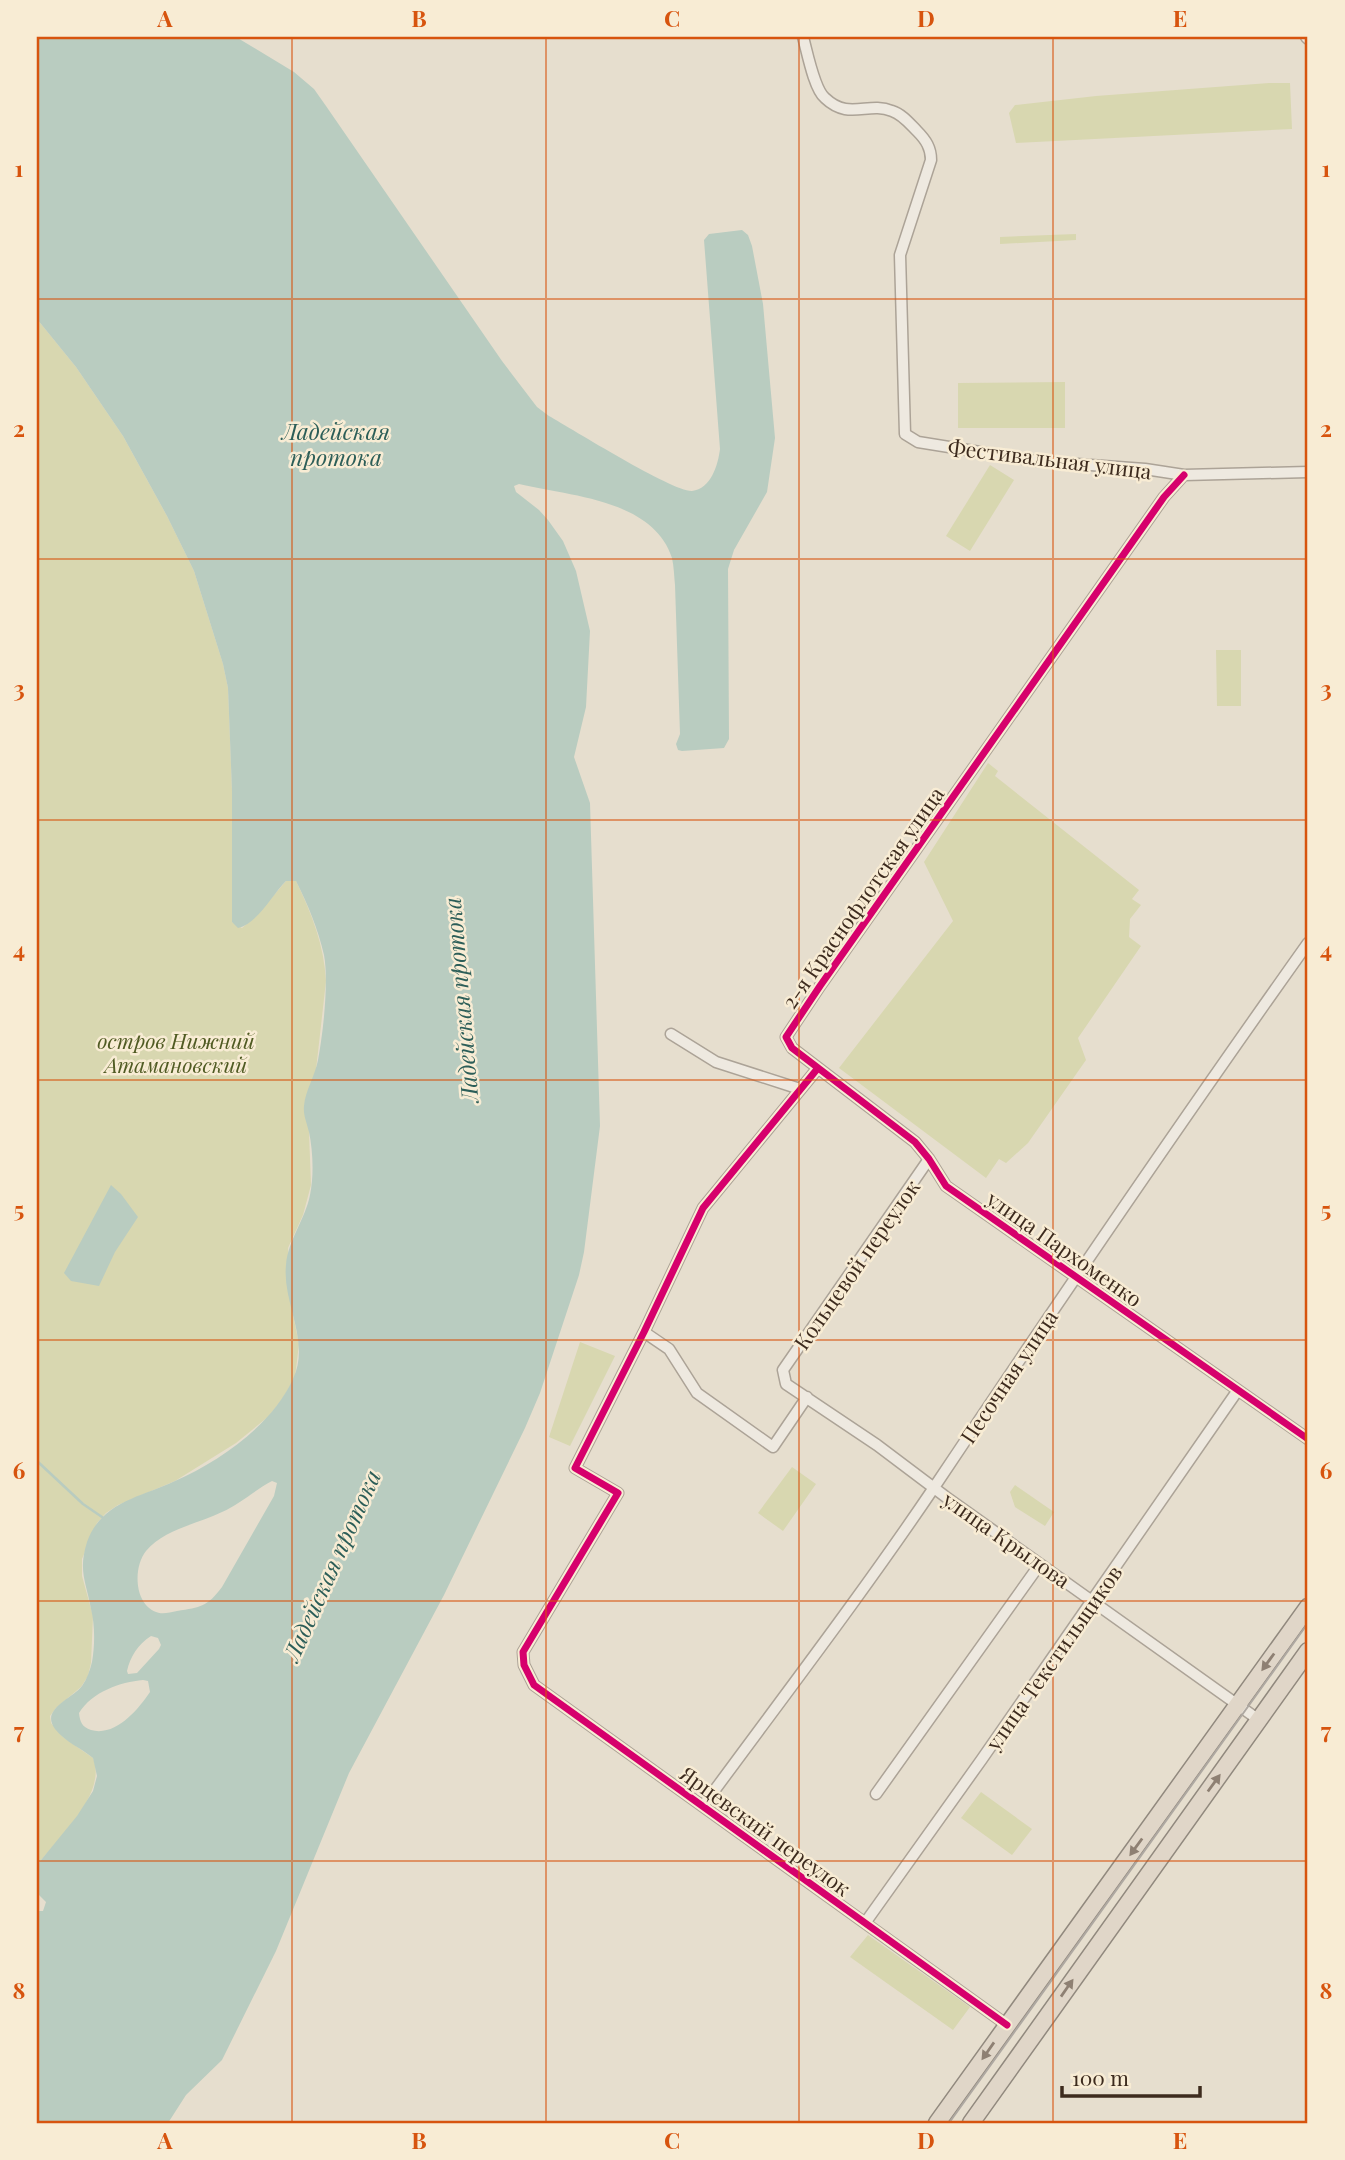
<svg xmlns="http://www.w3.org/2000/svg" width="1345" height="2160" viewBox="0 0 1345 2160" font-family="'Playfair Display',serif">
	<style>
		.green { fill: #d8d7b0 }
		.water { fill: #b9ccc0; fill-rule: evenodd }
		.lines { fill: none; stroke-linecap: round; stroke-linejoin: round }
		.stream { stroke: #b9ccc0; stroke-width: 2.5 }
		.minor-casing { stroke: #aca397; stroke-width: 13 }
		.trunk-casing { stroke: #91897e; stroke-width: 19 }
		.minor { stroke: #eee9e0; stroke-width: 10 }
		.trunk { stroke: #e0d6c8; stroke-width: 16 }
		.tram { stroke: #aea8a1; stroke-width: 2 }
		.cycleway-casing { stroke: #f8ecd4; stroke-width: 11 }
		.cycleway { stroke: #d6006c; stroke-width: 7 }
		.oneway { fill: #8e8073 }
		.grid { fill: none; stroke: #d7540e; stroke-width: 2; stroke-opacity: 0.55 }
		.labels { text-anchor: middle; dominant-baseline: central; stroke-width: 5; stroke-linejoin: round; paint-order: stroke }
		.street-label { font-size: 21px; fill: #3d2b1e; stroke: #f8ecd4 }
		.park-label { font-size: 21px; font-style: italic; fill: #505b23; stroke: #f8ecd4 }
		.water-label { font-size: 23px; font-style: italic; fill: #2c5e58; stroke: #f8ecd4 }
		.neatline { fill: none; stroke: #d7540e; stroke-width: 2.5 }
		.grid-label { font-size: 23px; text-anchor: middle; font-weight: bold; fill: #d7540e }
	</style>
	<rect width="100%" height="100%" fill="#e6dece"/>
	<path class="green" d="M1269,83H1290L1292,129L1016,143L1009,113L1015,105L1096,96Z
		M1076,234V240L1000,244V237Z
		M37,319L76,367L123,436L167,516L194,571L223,664L228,688L232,791V922L242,928L256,916L286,881H296C312,914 324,945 326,981L309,1132L311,1185L303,1215L288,1248L291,1305L299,1344L295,1377L283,1398L269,1416L236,1443L175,1481L118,1505L106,1513L97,1523L82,1559V1576L93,1616L91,1663L88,1676L81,1687L56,1708L50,1716L51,1723L63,1737L93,1758C108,1793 57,1840 37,1865Z
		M1065,382V428H958V383Z
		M990,465L1014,480L970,551L946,536Z
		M1216,650H1241V706H1217Z
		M988,763L998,771L995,776L1139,890L1132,899L1141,905L1130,919L1129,937L1141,946L1078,1038L1086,1060L1028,1143L1006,1163L999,1159L986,1178L839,1068L953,921L924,862Z
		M580,1342L615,1356L570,1446L549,1437Z
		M792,1467L816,1484L783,1531L758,1513Z
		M1015,1485L1054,1512L1045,1526L1015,1507L1010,1492Z
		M981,1792L1032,1829L1012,1855L961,1818Z
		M868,1935L970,2007L953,2030L850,1957Z"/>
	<path class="water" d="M37,37H236L294,72L314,89L326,106L502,361L537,407L549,416C572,429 673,492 692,491C711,489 718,465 720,449L704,240L709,234L742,230L748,235L752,246L763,304L775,438L767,492L734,550L728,569L729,739L724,748L682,751L678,750L676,744L680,734L675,585C674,576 674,567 672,558C653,499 569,496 519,484L514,486L516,492L539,510L548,520L563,541L576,571L590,631L586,707L574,757L590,803L600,1126L584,1252L579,1275L540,1393L525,1428L444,1595L349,1773L276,1951L222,2060L186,2095L168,2123H37V1911H43L46,1902L37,1893V1865L77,1816L93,1791L97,1776L93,1758C81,1748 65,1742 55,1729C40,1709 72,1699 82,1686C87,1679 90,1670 92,1662C95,1645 95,1625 91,1609C86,1581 78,1571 87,1542C101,1502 141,1497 175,1481C220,1461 272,1425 293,1379C311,1341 282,1303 286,1265C288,1240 305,1220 310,1195C314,1176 313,1151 309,1132C307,1123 303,1115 304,1106C305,1091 315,1076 318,1060C323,1034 329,981 324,955C318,929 308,905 296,881H286C272,895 258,923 238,928L232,922V791L228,688L223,664L194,571L167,516L123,436L76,367L37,319ZM272,1481L277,1483L274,1496L222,1587C207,1607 201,1607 177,1611C170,1612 163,1615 156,1612C134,1604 133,1567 146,1551C164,1529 198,1524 222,1512C240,1504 255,1490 272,1481ZM151,1636L158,1638L161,1645L159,1649L137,1673L128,1674L127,1671C130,1657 138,1644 151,1636ZM143,1680L148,1681L150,1692C138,1710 115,1737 91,1730C82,1727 80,1722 79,1713C92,1692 120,1682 143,1680Z
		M111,1185L121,1194L138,1217L115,1252L99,1286L71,1281L64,1273Z"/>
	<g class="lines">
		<path class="stream" d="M37,1461L83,1504L102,1517"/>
		<defs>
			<path id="minor" d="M803,37C807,51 814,89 825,98C849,121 868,101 892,111C902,114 910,124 917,131C926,140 931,148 931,160L900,255L905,434L918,442L1036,461L1145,469L1184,475L1308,472
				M1306,37L1308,39
				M1184,475L1164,497L820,986L786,1037L792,1048L915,1142L929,1159L946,1186L1308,1439
				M671,1034L716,1062L800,1089
				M818,1068L703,1208L644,1332L575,1468L618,1493L523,1652L524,1665L534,1685L1007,2025
				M929,1159L783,1370L786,1384L877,1445L946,1497L1259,1720
				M644,1332L669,1349L697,1393L773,1447L807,1397
				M876,1794L1040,1564
				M703,1806C780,1701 860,1597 933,1489C1056,1305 1180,1123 1308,943
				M865,1923L982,1759L1238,1390"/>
			<path id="trunk" d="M937,2123L1308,1607
				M971,2123L1308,1651"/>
		</defs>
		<use href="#minor" class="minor-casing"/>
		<use href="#trunk" class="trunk-casing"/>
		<use href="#minor" class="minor"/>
		<use href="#trunk" class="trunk"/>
		<path class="tram" d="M949,2123L1308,1623"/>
		<defs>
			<path id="cycleway" d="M1184,475L1164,497L820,986L786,1037L792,1048L915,1142L929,1159L946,1186L1308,1439
				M818,1068L703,1208L644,1332L575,1468L618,1493L523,1652L524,1665L534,1685L1007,2025"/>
		</defs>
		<use href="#cycleway" class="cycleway-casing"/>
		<use href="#cycleway" class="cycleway"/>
	</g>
	<defs><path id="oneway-solid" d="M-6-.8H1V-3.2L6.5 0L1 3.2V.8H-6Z" transform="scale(1.75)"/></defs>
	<g class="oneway">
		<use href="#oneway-solid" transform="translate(1268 1662) rotate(126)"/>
		<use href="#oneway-solid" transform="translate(1214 1783) rotate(-54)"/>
		<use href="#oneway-solid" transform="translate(1136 1847) rotate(126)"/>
		<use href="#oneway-solid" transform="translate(1067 1988) rotate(-55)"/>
		<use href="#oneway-solid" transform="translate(988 2051) rotate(125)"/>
	</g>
	<path class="grid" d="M292,37V2123M546,37V2123M799,37V2123M1053,37V2123M37,299H1308M37,559H1308M37,820H1308M37,1080H1308M37,1340H1308M37,1601H1308M37,1861H1308"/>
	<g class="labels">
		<g class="street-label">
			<text transform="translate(1050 458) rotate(7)">Фестивальная улица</text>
			<text transform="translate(862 897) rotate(-55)">2-я Краснофлотская улица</text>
			<text transform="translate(1065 1248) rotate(35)">улица Пархоменко</text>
			<text transform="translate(856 1264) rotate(-55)">Кольцевой переулок</text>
			<text transform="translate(1008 1376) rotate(-56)">Песочная улица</text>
			<text transform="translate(1007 1539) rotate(35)">улица Крылова</text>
			<text transform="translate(1053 1657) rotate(-55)">улица Текстильщиков</text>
			<text transform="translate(766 1830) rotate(36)">Ярцевский переулок</text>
		</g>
		<g class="park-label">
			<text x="176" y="1040">остров Нижний<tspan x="176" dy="24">Атамановский</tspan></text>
		</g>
		<g class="water-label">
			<text x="336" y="430">Ладейская<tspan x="336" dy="26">протока</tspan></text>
			<text transform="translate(460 1000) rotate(-95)">Ладейская протока</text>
			<text transform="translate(331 1565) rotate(-66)">Ладейская протока</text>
		</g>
	</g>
	<rect width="1345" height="2160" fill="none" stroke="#f8ecd4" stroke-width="77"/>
	<path d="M1062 2086v10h138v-10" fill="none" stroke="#3d2b1e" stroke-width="3.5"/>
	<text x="1072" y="2086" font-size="21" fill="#3d2b1e" stroke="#f8ecd4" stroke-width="5" paint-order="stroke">100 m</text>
	<rect x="38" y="38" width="1268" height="2084" class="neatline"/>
	<g class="grid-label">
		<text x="165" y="27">A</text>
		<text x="419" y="27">B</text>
		<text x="672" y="27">C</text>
		<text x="926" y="27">D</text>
		<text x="1180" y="27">E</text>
		<text x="19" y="177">1</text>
		<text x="1326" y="177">1</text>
		<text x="19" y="437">2</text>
		<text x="1326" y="437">2</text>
		<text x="19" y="697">3</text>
		<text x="1326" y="697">3</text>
		<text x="19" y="958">4</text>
		<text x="1326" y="958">4</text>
		<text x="19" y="1218">5</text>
		<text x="1326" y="1218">5</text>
		<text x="19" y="1479">6</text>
		<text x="1326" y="1479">6</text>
		<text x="19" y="1739">7</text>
		<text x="1326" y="1739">7</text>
		<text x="19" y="1999">8</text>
		<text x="1326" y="1999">8</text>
		<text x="165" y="2149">A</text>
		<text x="419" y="2149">B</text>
		<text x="672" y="2149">C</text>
		<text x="926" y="2149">D</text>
		<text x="1180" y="2149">E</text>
	</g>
</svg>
